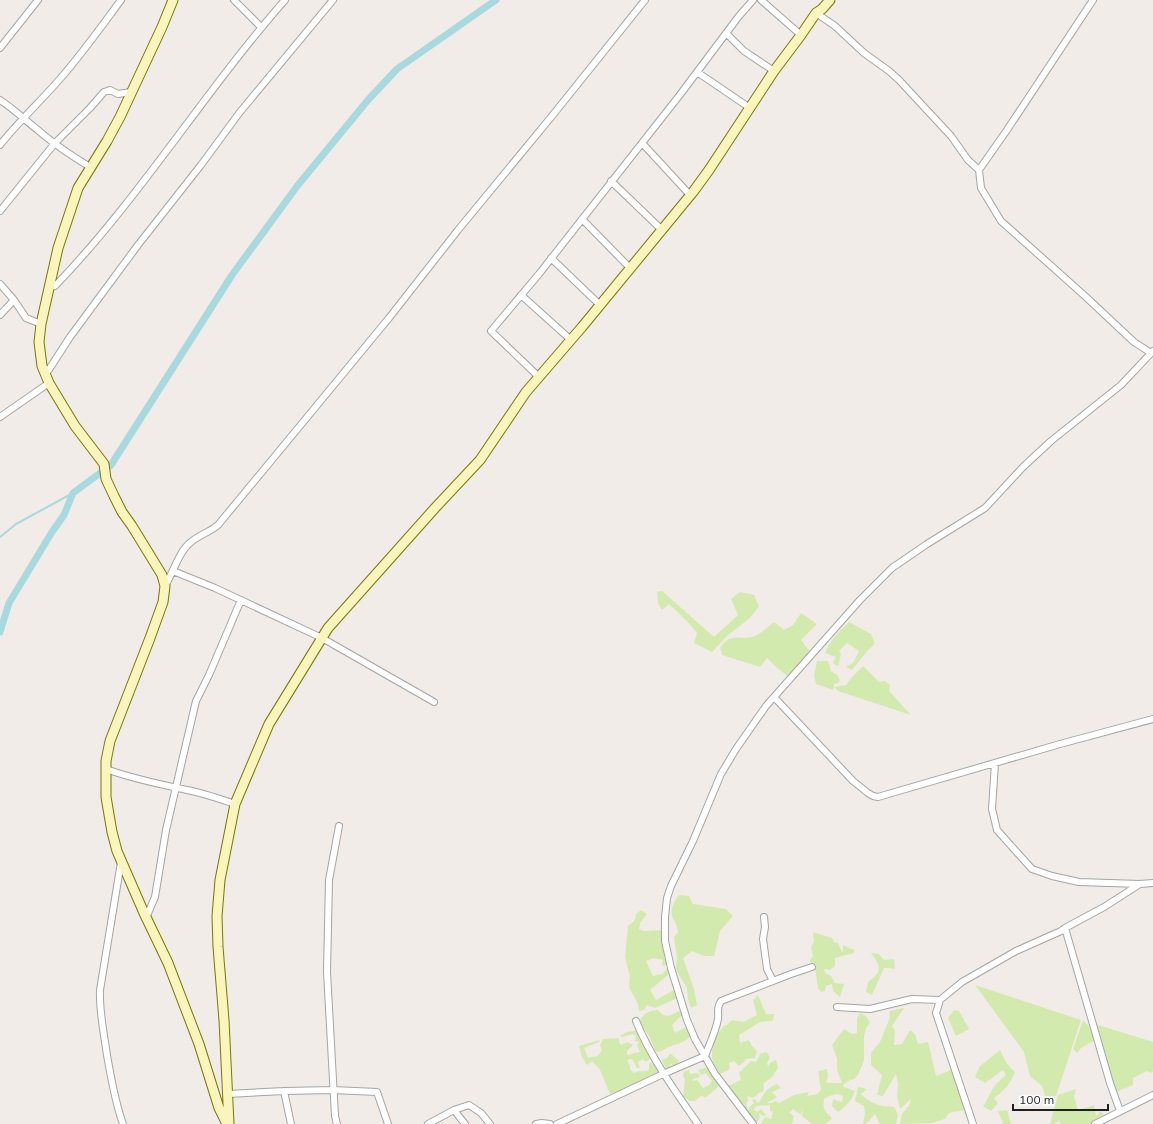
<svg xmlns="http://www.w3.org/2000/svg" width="1153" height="1124" viewBox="0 0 1153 1124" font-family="Mulish,sans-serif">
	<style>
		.grass { fill: #d3eaae }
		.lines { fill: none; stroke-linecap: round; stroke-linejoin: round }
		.stream { stroke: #a8d9de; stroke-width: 2 }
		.canal { stroke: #a8d9de; stroke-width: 7 }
		.minor-casing { stroke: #a5a5a5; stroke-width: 8 }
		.secondary-casing { stroke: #797706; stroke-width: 11 }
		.minor { stroke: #fff; stroke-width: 6 }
		.secondary { stroke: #f9f5bd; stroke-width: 9 }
	</style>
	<rect width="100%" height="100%" fill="#f1ece7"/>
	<path class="grass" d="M662,591L714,637L738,615L731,599L740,592L754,595L759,606L750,618L728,635L712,652L694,643L697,633L687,621L669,604L662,610L658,603L657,592Z
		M801,613L817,624L801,640L812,654L790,678L776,667L767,658L760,667L722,655L720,648C733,631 737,641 752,637C758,636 769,626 774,622L784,630L793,625Z
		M849,622L871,634L875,644L868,650L852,670L846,667L853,663L859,651L847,643L839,651L841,654L838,666L833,663L836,657L825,653C830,640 840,631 849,622Z
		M817,661H828L831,671L838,676L840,682L834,684V687L846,685L852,677L863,666L879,682L885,681L890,685L889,691L911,715L838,691L834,687L833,690L816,684L814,675Z
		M679,895L689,896L693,904L726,909L733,916L720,931L714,956H704L692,951L683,958L694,989L697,1005L691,1008L688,999L687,988L676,970L677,957L674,937L678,932C677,923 674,922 672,916C670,909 675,900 679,895Z
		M641,910L647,914L640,923L639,929L644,931L665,930L670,964L662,966L663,960L654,958L646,961L653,976L662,974L667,969L671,968L669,974L650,990L656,1000L674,990L680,997L655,1008L647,1005L644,1010L639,1011L638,1004L629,987L630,977L625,957L628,926L635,920L636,914Z
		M813,932L832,938L834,942L838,943L842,952L843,951V945L854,950V953L835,958V966L830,970L824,969L825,973L831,976L835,983L844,984L840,997L833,991L832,984L826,986L825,991L821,992L818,988L815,966L810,962V960L813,956L811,947L814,942Z
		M871,953L879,954L884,960L894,959L895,969L890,968H884L872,995L866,992L868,982C883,971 881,967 871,953Z
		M975,985L1081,1020L1056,1096H1045L1042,1086L1030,1076L1024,1052Z
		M758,995L766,1014H774V1017L772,1021L760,1022L739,1035L740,1043L749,1040L752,1046L757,1051L755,1058L746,1059L744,1062L739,1066L734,1061L729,1063L730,1069L720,1074C706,1059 712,1039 724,1026L727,1025L732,1020L743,1022L757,1015L753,1000Z
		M904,1008L892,1026L895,1031L894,1045L902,1044L910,1030L915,1034L918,1044L928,1042L936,1076L951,1070L969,1109L949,1113L945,1119L931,1123L900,1124L902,1114L909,1106L911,1099L900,1109L897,1096L898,1084L896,1074L883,1096L877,1095L882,1075L871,1065V1053L880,1042L889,1020L890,1011Z
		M658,1010C666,1020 671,1015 681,1010L683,1014L672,1025L675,1033L686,1027L691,1035C686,1042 680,1043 671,1046C665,1048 663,1052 656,1052L649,1036L639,1022C644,1013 648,1011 658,1010Z
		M954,1010L959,1011L969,1029L956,1036L948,1018Z
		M860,1013L866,1016L870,1022L866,1028L864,1036V1060L858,1075L854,1079L850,1080L843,1085L844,1087L855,1091C851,1101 847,1106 838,1112L832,1106L833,1099L842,1102L843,1096L837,1094L829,1096L824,1099C822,1109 825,1112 832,1118L826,1124H812L802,1116L803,1108L801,1115L793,1109L789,1113L794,1116L792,1124H761L765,1117L771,1119L773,1112L770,1111V1105C765,1106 759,1105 755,1107L754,1110L757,1112L761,1109L766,1115L763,1116L759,1113L760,1118L755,1124L747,1113L750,1106L754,1103L752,1100L754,1099L759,1103C763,1094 768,1087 777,1084L781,1088L772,1092L777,1097L767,1103H772L776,1101L779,1103L794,1095L809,1092L807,1096L817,1094L821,1090L818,1071L827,1069L828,1076L826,1083H842L837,1070V1059L832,1045L844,1029L852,1034L857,1033V1018Z
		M1083,1020L1092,1030L1095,1040L1081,1048L1077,1053L1073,1049Z
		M1095,1024L1153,1042V1071L1151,1073L1147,1071L1133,1078V1085L1116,1092Z
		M639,1030L646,1049L652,1058L646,1062L643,1059L638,1062L640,1068H637L632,1059L627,1060L630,1066V1069L634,1073C639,1070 644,1072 649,1070V1064L655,1059L662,1076L610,1094L600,1070L592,1061L587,1065L582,1057L579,1046L600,1040L599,1042L584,1048L588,1058L598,1056L602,1050L600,1045L603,1039C609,1038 614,1039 619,1038V1042L621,1045L627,1042L633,1045L627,1051V1055L640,1052L637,1045L639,1042L635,1041L636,1036L634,1034L622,1037L620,1036L627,1032Z
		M1000,1050C1005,1060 1006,1064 1015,1072C1010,1084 1004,1091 994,1098L998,1103L991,1111L983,1106C987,1101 988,1097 991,1092C994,1085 1000,1080 1006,1075L1003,1070L985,1083L975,1077L980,1066Z
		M766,1052L770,1057L767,1063L768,1066L770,1063L776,1060L778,1068L772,1077L763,1084L764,1087L763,1092L758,1093L757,1095L753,1098L747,1096L748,1101L746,1103L748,1109H745L728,1086L741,1080L739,1073L751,1061L756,1062L760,1054Z
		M670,1053L679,1061L675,1066L671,1064L669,1068V1075L662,1060L667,1058Z
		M708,1067L723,1079L716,1089L706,1097L701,1096L695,1101H690L683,1096C684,1090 684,1085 685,1080L683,1075L684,1072L689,1070L690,1074L698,1073L700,1077L693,1079L692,1081L697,1080L703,1088L709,1085L712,1081L706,1073L701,1075L698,1070Z
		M858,1087L867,1089L861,1094C865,1099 875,1104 882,1106C887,1107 890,1105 895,1108L898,1116L896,1124H880L875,1114L866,1124H863L865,1113L864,1106L855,1101Z
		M1076,1089L1074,1096L1078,1110L1094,1105L1096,1116L1101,1111L1104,1116L1103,1120V1124H1061L1059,1121L1054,1124H1050L1058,1095Z
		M1007,1110L1011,1124H1002L1003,1123L998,1111Z"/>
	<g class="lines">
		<path class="stream" d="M0,537L16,524L73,493"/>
		<path class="canal" d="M0,632L9,603L52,532L64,515L73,493L111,465L232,275L298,185L368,100L397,69L496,0"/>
		<defs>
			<path id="minor" d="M234,0L261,27
				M761,0L801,35
				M816,13L835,26L864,53L889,71L899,80L951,136L968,160L979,170L981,188L1001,221L1086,297L1134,342L1151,353
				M726,33L744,51L774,71
				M0,48L38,0
				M697,72L750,108
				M0,100C14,109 26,121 39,131C55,145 72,156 90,167
				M642,143L690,195
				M0,145C18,122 40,102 59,80C82,54 101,27 121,0
				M979,170L1007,130L1093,0
				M611,181L662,230
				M0,211L55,143L90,108L104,92L110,90L118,94L131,92
				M582,219L630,268
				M551,258L600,305
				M0,284L14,300L26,318L41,324
				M49,287L55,286C140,198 204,92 285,0
				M521,295L571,340
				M0,315L14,300
				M45,373L48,371L70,337L138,245L201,165L240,112L333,0
				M539,377L491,331L539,274L679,96L739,16L753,0
				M0,417L49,383
				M173,571L215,588L322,638L434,702
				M165,586C173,573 179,551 191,542C199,535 210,532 218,525L389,318L458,230L552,116L645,0
				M774,697L853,781L868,793L873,796L878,797L1060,744L1153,719
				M995,763L992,809L997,830L1032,869L1052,876L1079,882L1140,884L1153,883
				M106,769C133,779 159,784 187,790C203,793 220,799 235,804
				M121,862L100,990C99,1012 104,1033 107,1055C111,1078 115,1102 123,1124
				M764,917L765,927L763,939L767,969L773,981
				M146,918L155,897L166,830L196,701L209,675L241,600
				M1065,928L1110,1083L1120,1111
				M837,1007L870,1009L912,999L940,1000
				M636,1021C651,1058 675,1091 698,1124
				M284,1091L291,1124
				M228,1094L284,1091L333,1090L377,1092L388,1124
				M454,1110L465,1124
				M337,1124L335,1116L327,972L329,880L339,826
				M428,1124L454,1110L469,1105L481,1113L490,1124
				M536,1124L542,1123L550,1124
				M557,1124L663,1074L705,1056C709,1045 716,1031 718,1019C719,1012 716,1008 721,1001L791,974L812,967
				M753,1124L715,1074L695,1039L687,1020L671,968L665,941V917L667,898L671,886L693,841L721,774L736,749L766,706L860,600L892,568L927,544L985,508L1023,467L1051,441L1121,385L1153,351
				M973,1124L936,1013L940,1000L962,982L1016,951L1061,931L1065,928L1104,907L1140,884
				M1095,1124L1153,1095"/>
			<path id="secondary" d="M173,0L162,27L120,117L107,141L78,188L58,248L41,324L39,342L42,366L49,383L75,426L104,464L106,479L114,496L122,512L132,526L162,575L165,586L163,602L150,638L110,741L106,761V797L112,832L117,851L144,913L168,963L199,1044L219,1108L227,1124
				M229,1124L224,1020L218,947L217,916L220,880L235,804L269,724L328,628L435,508L480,460L526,392L582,327L693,192L709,170L774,71L801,35L816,13L822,9L830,0"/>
		</defs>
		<use href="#minor" class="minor-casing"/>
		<use href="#secondary" class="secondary-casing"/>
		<use href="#minor" class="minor"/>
		<use href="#secondary" class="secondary"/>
	</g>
	<path d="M1013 1104v6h95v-6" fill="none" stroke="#212121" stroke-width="2"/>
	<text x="1019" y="1104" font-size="12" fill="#212121" stroke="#ffffff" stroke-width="3" paint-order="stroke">100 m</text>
</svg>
